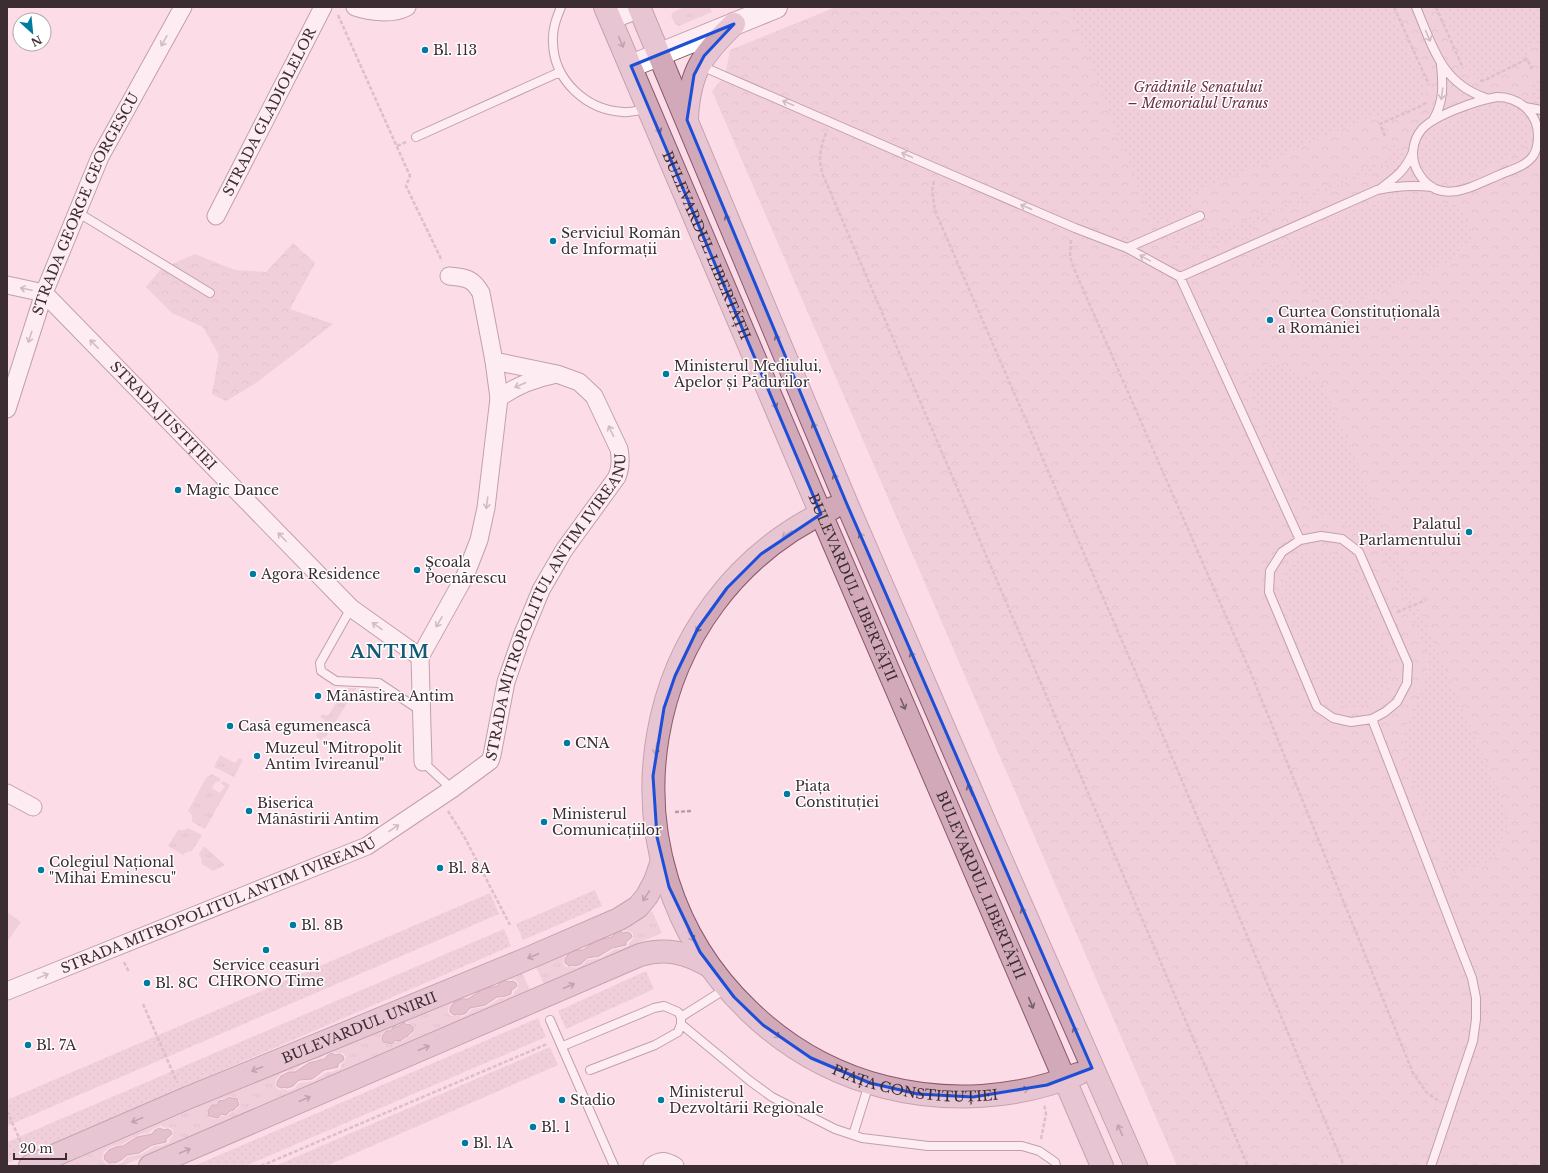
<svg xmlns="http://www.w3.org/2000/svg" width="1548" height="1173" viewBox="0 0 1548 1173" font-family="'Libre Baskerville',serif">
	<style>
		.grass { fill: url(#grass-tufts); fill-rule: evenodd }
		.park { fill: url(#park-crowns) }
		.garden { fill: url(#garden-dots) }
		.pitch { fill: #e4beca }
		.water { fill: #ca9cac; stroke: #9f7b87 }
		.lines { fill: none; stroke-linecap: round; stroke-linejoin: round }
		.lane-casing { stroke: #795863; stroke-width: 10 }
		.street-casing { stroke: #795863; stroke-width: 19 }
		.secondary-casing { stroke: #795863; stroke-width: 24 }
		.primary-casing { stroke: #89596b; stroke-width: 24 }
		.path { stroke: #b59ba4; stroke-width: 2.5; stroke-dasharray: 4 2; stroke-linecap: butt }
		.lane { stroke: #fff; stroke-width: 8 }
		.street { stroke: #fff; stroke-width: 17 }
		.secondary { stroke: #fff; stroke-width: 22 }
		.primary { stroke: #d1a9b8; stroke-width: 22 }
		.oneway { stroke: #9e9698 }
		.oneway2 { stroke: #785f68 }
		.marked { fill: none; stroke: #1d4ed8; stroke-width: 3; stroke-linejoin: round }
		.poi-dot { fill: #007aa1; stroke: #fff; stroke-width: 1.5 }
		.labels { text-anchor: middle; dominant-baseline: central; stroke-width: 3; stroke-linejoin: round; paint-order: stroke }
		.poi-label { font-size: 14px; fill: #3c2d32; stroke: #fff; text-anchor: start }
		.park-label { font-size: 14px; font-style: italic; fill: #6c3149; stroke: #fff }
		.street-label { font-size: 14px; fill: #3c2d32; stroke: #fff }
		.district-label { font-size: 18px; font-weight: bold; letter-spacing: 1px; fill: #135a76; stroke: #fff }
	</style>
	<defs>
		<pattern id="grass-tufts" width="24" height="20" patternUnits="userSpaceOnUse"><rect width="24" height="20" fill="#e4beca"/><path d="M3 7l-1-3M5 7V3M7 7l1-3M15 17l-1-3M17 17v-4M19 17l1-3" fill="none" stroke="#c4a4ae"/></pattern>
		<pattern id="park-crowns" width="20" height="18" patternUnits="userSpaceOnUse"><rect width="20" height="18" fill="#e4beca"/><path d="M2 6a3 3 0 1 1 6 0M12 15a3 3 0 1 1 6 0" fill="none" stroke="#c4a4ae"/></pattern>
		<pattern id="garden-dots" width="8" height="8" patternUnits="userSpaceOnUse"><rect width="8" height="8" fill="#e4beca"/><path d="M2 2h.1M6 6h.1" fill="none" stroke="#c4a4ae" stroke-width="1.8" stroke-linecap="round"/></pattern>
	</defs>
	<rect width="100%" height="100%" fill="#fcdce7"/>
	<path class="grass" d="M685,7H710L712,12L679,26L675,24L671,16L673,12Z
		M345,688H357L325,738L323,737L321,740L316,736L325,720L320,717L322,714L328,716Z
		M220,755L235,763L239,758L243,760L234,777L214,767Z
		M212,774L221,779L219,782L216,781L212,788L220,793L225,786L221,783L223,781L230,785L205,829L192,822V815L188,811L206,778Z
		M188,828L202,835L192,851L186,852L183,855L168,846L178,830H185Z
		M204,846L225,865L213,871L202,864L201,858L199,854Z
		M652,911L662,933L544,984L534,963ZM621,928L624,931L627,930L633,933V939L629,943V946L620,949H615L601,958L587,960L583,965L576,968L573,967H566C559,961 566,958 567,952L577,948H581C589,943 597,936 608,937L613,932Z
		M520,968L530,990L122,1166H61ZM506,977L509,980L514,979L518,982V988L514,992V995L505,998H500L486,1007L472,1009L468,1014L461,1017L458,1015L451,1016L448,1013V1008C454,998 457,999 468,997C475,989 486,987 495,985L498,981ZM404,1021L413,1025C417,1035 407,1036 402,1041H396L392,1045L383,1043L381,1037L385,1030H390L393,1026L399,1025ZM333,1051L336,1053H343L346,1057L345,1061L341,1065V1068L332,1072H327L313,1081L299,1083L295,1088L288,1091L285,1089L280,1090L276,1088L275,1082C279,1074 284,1070 293,1071C302,1065 309,1058 320,1059L325,1054ZM230,1096L239,1100C241,1104 240,1108 235,1110V1111L231,1112L228,1115L222,1116L218,1119L210,1118L207,1113L211,1105L216,1104L220,1099H225ZM161,1125L163,1127L171,1128L173,1131V1136L169,1140V1143L160,1146H155L140,1155L127,1157L123,1162L116,1165L112,1163L106,1164C95,1154 111,1144 121,1145C130,1140 137,1133 148,1133L153,1129Z"/>
	<path class="park" d="M836,7H1541V1166H1177L712,91L725,76L730,50Z
		M293,243L315,263L290,309L333,324L256,383L226,401L212,394L219,355L203,327L172,313L146,287L161,269L195,254L235,270L266,272Z"/>
	<path class="garden" d="M1068,7H1390L1425,85L1426,96L1420,104L1378,123L1374,115L1189,195L1194,208L1153,226Z
		M1440,7H1541V42L1527,48L1529,54L1485,77L1479,78L1472,77L1466,68Z
		M1541,76V102C1527,97 1528,83 1541,76Z
		M1500,102C1511,102 1522,107 1527,118C1541,148 1507,159 1487,168C1477,172 1466,178 1456,181C1430,188 1410,158 1426,136C1433,126 1486,104 1500,102Z
		M1392,144L1404,152C1405,162 1400,166 1393,172L1390,164L1251,224L1255,234C1231,242 1198,252 1173,242L1171,236L1203,224L1209,236L1392,157L1386,145Z
		M1415,194L1448,204L1459,205L1475,240L1459,247L1462,255L1343,309L1305,291L1290,260H1286L1285,255L1257,267L1251,257L1387,197L1396,195Z
		M1273,362L1323,384L1510,819L1494,859L1451,876L1406,766L1403,743L1407,724L1426,678L1428,656L1384,554L1372,540L1345,525L1324,516L1308,506L1293,493L1243,375Z
		M1315,550C1334,549 1349,557 1357,575C1365,594 1372,613 1380,632C1385,643 1391,655 1392,667C1393,686 1379,703 1360,707C1346,710 1331,703 1322,692L1284,602C1277,578 1290,557 1315,550Z
		M595,890L602,906L523,940L516,924Z
		M490,893L499,914L7,1126V1100Z
		M504,929L511,946L7,1163V1142Z
		M646,971L654,989L566,1029L558,1011Z
		M538,1018L546,1037L245,1166H194Z
		M550,1047L558,1065L326,1166H275Z"/>
	<path class="pitch" d="M7,912L21,922L7,942Z"/>
	<path class="water" d="M620,931L623,933L628,932L631,934L632,937L626,942V945L612,948L599,956L587,958L581,964L575,966L573,965L569,966L565,963V959L569,953L576,950H583L597,940L612,937L615,933Z
		M505,980L508,982L513,981L516,983L517,986L511,991V994L506,996L497,997L485,1005L470,1008L466,1013L460,1015L458,1014L454,1015L450,1012V1008L454,1002L462,999H468L483,989L497,986L501,982Z
		M404,1022L405,1024L411,1025L413,1027V1031L408,1035V1036L405,1037L400,1041L395,1040L392,1044L383,1042L382,1037L386,1031H391L393,1027L399,1026Z
		M332,1053L335,1055L340,1054L343,1056L344,1060L338,1064V1067L324,1070L312,1079L299,1080L293,1086L287,1088L285,1087L281,1088L277,1086V1082L281,1076L289,1072H295L309,1063L324,1059L328,1055Z
		M230,1097L231,1098L237,1099L239,1105L234,1109V1110L230,1111L226,1115L221,1114L218,1118L209,1116L208,1111L212,1105H217L219,1101L225,1100Z
		M160,1128L163,1130L168,1129L171,1131L172,1134L166,1139V1142L152,1145L139,1153L127,1155L121,1160L115,1163L112,1162L109,1163L105,1160L104,1156L109,1150L116,1147L123,1146L137,1137L152,1134L155,1130Z"/>
	<g class="lines">
		<defs>
			<path id="lane" d="M561,7C556,19 552,30 553,43C554,80 586,110 623,112C630,113 639,110 647,109
				M1416,7C1433,47 1441,83 1486,98
				M699,65L938,169L1075,228L1127,248L1180,277L1300,540
				M1497,97C1519,97 1538,113 1538,136C1538,144 1537,150 1533,156C1525,167 1510,170 1499,175C1471,187 1438,207 1418,172C1410,158 1412,141 1422,129C1435,115 1478,100 1497,97Z
				M1525,107L1541,110
				M1433,120C1444,102 1443,85 1441,65
				M416,137L560,72
				M1380,189C1397,176 1404,172 1413,152
				M77,212L210,293
				M1127,248L1200,216
				M1180,277L1377,190C1396,186 1413,185 1432,187
				M1321,536L1342,539L1359,552L1408,664L1407,683L1397,702L1385,712L1372,719L1351,722L1333,718L1317,707L1269,592L1270,571L1282,552L1300,540Z
				M351,608L320,663L321,671L336,681L379,683L421,711
				M1372,719L1463,955L1472,978L1476,998V1019L1473,1041L1431,1166
				M423,762L452,789
				M681,1017L727,988
				M550,1020L614,1166
				M681,1024L750,1081L772,1097L835,1129L862,1138L928,1146H1022L1039,1151L1055,1162L1056,1166
				M563,1046L654,1008L664,1006L678,1012L681,1017V1024L678,1032L655,1045L590,1070
				M853,1135L869,1084"/>
			<g id="street">
				<path d="M355,7C370,12 393,15 407,7"/>
				<path id="s1" d="M216,216L323,7"/>
				<path id="s2" d="M7,285L44,293L351,608L420,657"/>
				<path d="M494,361L499,398"/>
				<path id="s3" d="M7,409L44,293L100,157L183,7"/>
				<path d="M423,762L420,657L465,576L479,540L486,508L499,398C516,386 533,379 553,375"/>
				<path d="M7,793L33,807"/>
				<path id="s4" d="M7,991L367,846L452,789L490,761L492,755L506,682L522,636L541,590L564,550L617,477C621,467 621,459 619,449L594,396L579,382L557,374L494,361L481,293C472,277 465,278 449,276"/>
				<path d="M652,1166C661,1159 666,1161 675,1166"/>
			</g>
			<path id="secondary" d="M610,18L638,7
				M631,66L776,7"/>
			<g id="primary">
				<path id="s5" d="M605,7L821,514L1102,1166"/>
				<path d="M639,7L846,502L986,825L1136,1166"/>
				<path d="M687,117C690,71 702,55 734,24"/>
				<path id="s6" d="M833,508C635,598 592,860 748,1010C786,1047 833,1074 885,1087C948,1103 1017,1099 1078,1074"/>
				<path id="s7" d="M30,1166L185,1099L524,960L619,919L638,907L647,896L655,881L662,861"/>
				<path d="M150,1166L640,955C666,947 687,953 709,966"/>
			</g>
		</defs>
		<use href="#lane" class="lane-casing"/>
		<use href="#street" class="street-casing"/>
		<use href="#secondary" class="secondary-casing"/>
		<use href="#primary" class="primary-casing"/>
		<path class="path" d="M1394,7L1429,85
			M1436,7L1463,68
			M338,15L410,176L406,186L442,261
			M1480,81L1485,80L1527,59L1532,69
			M826,133C820,148 818,160 823,175L1248,1166
			M1385,136L1380,124L1421,106L1427,102
			M397,146L406,142
			M934,181L932,191L935,211L1156,719L1344,1166
			M1071,240L1070,257L1075,271L1250,671L1413,1073L1427,1093L1440,1102
			M1397,612L1426,600
			M448,811L465,838L510,925
			M675,812L691,811
			M124,962L129,972
			M143,1004L177,1082
			M7,1111L24,1149
			M1041,1139L1046,1114L1044,1104
			M261,1166L547,1044"/>
		<use href="#lane" class="lane"/>
		<use href="#street" class="street"/>
		<use href="#secondary" class="secondary"/>
		<use href="#primary" class="primary"/>
	</g>
	<defs><path id="oneway-shaft" d="M-6 0H5M1.5-3L5.5 0L1.5 3" fill="none" stroke-width="1.6" stroke-linecap="round" stroke-linejoin="round"/></defs>
	<g class="oneway">
		<use href="#oneway-shaft" transform="translate(1428 36) rotate(66)"/>
		<use href="#oneway-shaft" transform="translate(164 41) rotate(119)"/>
		<use href="#oneway-shaft" transform="translate(1442 94) rotate(98)"/>
		<use href="#oneway-shaft" transform="translate(788 103) rotate(-157)"/>
		<use href="#oneway-shaft" transform="translate(907 155) rotate(-156)"/>
		<use href="#oneway-shaft" transform="translate(1026 207) rotate(-157)"/>
		<use href="#oneway-shaft" transform="translate(1145 258) rotate(-151)"/>
		<use href="#oneway-shaft" transform="translate(26 289) rotate(-168)"/>
		<use href="#oneway-shaft" transform="translate(30 337) rotate(108)"/>
		<use href="#oneway-shaft" transform="translate(94 344) rotate(-134)"/>
		<use href="#oneway-shaft" transform="translate(520 385) rotate(157)"/>
		<use href="#oneway-shaft" transform="translate(611 431) rotate(-116)"/>
		<use href="#oneway-shaft" transform="translate(487 503) rotate(97)"/>
		<use href="#oneway-shaft" transform="translate(282 537) rotate(-134)"/>
		<use href="#oneway-shaft" transform="translate(439 622) rotate(120)"/>
		<use href="#oneway-shaft" transform="translate(377 626) rotate(-145)"/>
		<use href="#oneway-shaft" transform="translate(394 828) rotate(-34)"/>
		<use href="#oneway-shaft" transform="translate(43 976) rotate(-22)"/>
	</g>
	<g class="oneway2">
		<use href="#oneway-shaft" transform="translate(621 42) rotate(66)"/>
		<use href="#oneway-shaft" transform="translate(658 128) rotate(68)"/>
		<use href="#oneway-shaft" transform="translate(728 220) rotate(-113)"/>
		<use href="#oneway-shaft" transform="translate(778 340) rotate(-113)"/>
		<use href="#oneway-shaft" transform="translate(774 403) rotate(67)"/>
		<use href="#oneway-shaft" transform="translate(815 428) rotate(-113)"/>
		<use href="#oneway-shaft" transform="translate(836 479) rotate(-113)"/>
		<use href="#oneway-shaft" transform="translate(787 534) rotate(145)"/>
		<use href="#oneway-shaft" transform="translate(862 538) rotate(-113)"/>
		<use href="#oneway-shaft" transform="translate(699 627) rotate(121)"/>
		<use href="#oneway-shaft" transform="translate(913 657) rotate(-113)"/>
		<use href="#oneway-shaft" transform="translate(903 704) rotate(67)"/>
		<use href="#oneway-shaft" transform="translate(656 749) rotate(98)"/>
		<use href="#oneway-shaft" transform="translate(970 790) rotate(-113)"/>
		<use href="#oneway-shaft" transform="translate(646 896) rotate(124)"/>
		<use href="#oneway-shaft" transform="translate(1024 913) rotate(-114)"/>
		<use href="#oneway-shaft" transform="translate(691 936) rotate(61)"/>
		<use href="#oneway-shaft" transform="translate(533 956) rotate(157)"/>
		<use href="#oneway-shaft" transform="translate(569 986) rotate(-23)"/>
		<use href="#oneway-shaft" transform="translate(1031 1003) rotate(67)"/>
		<use href="#oneway-shaft" transform="translate(1076 1032) rotate(-114)"/>
		<use href="#oneway-shaft" transform="translate(775 1034) rotate(37)"/>
		<use href="#oneway-shaft" transform="translate(424 1048) rotate(-23)"/>
		<use href="#oneway-shaft" transform="translate(257 1069) rotate(158)"/>
		<use href="#oneway-shaft" transform="translate(1023 1090) rotate(-11)"/>
		<use href="#oneway-shaft" transform="translate(305 1099) rotate(-23)"/>
		<use href="#oneway-shaft" transform="translate(137 1120) rotate(157)"/>
		<use href="#oneway-shaft" transform="translate(1120 1130) rotate(-114)"/>
		<use href="#oneway-shaft" transform="translate(185 1151) rotate(-23)"/>
	</g>
	<path d="M0 0H1548V1173H0ZM734,24L704,56L694,75L687,120L846,502L1092,1068L1047,1085L973,1097L918,1094L870,1083L811,1058L763,1025L734,997L700,952L669,887L657,837L653,776L664,708L675,676L698,628L727,588L761,554L821,514L631,66Z" fill="#fcdce7" fill-opacity=".55" fill-rule="evenodd"/>
	<path class="marked" d="M734,24L704,56L694,75L687,120L846,502L1092,1068L1047,1085L973,1097L918,1094L870,1083L811,1058L763,1025L734,997L700,952L669,887L657,837L653,776L664,708L675,676L698,628L727,588L761,554L821,514L631,66Z"/>
	<g class="poi-dot">
		<circle cx="425" cy="50" r="4"/>
		<circle cx="553" cy="241" r="4"/>
		<circle cx="1270" cy="320" r="4"/>
		<circle cx="666" cy="374" r="4"/>
		<circle cx="178" cy="490" r="4"/>
		<circle cx="1469" cy="532" r="4"/>
		<circle cx="417" cy="570" r="4"/>
		<circle cx="253" cy="574" r="4"/>
		<circle cx="318" cy="696" r="4"/>
		<circle cx="230" cy="726" r="4"/>
		<circle cx="567" cy="743" r="4"/>
		<circle cx="257" cy="756" r="4"/>
		<circle cx="787" cy="794" r="4"/>
		<circle cx="249" cy="811" r="4"/>
		<circle cx="544" cy="822" r="4"/>
		<circle cx="440" cy="868" r="4"/>
		<circle cx="41" cy="870" r="4"/>
		<circle cx="293" cy="925" r="4"/>
		<circle cx="266" cy="950" r="4"/>
		<circle cx="147" cy="983" r="4"/>
		<circle cx="28" cy="1045" r="4"/>
		<circle cx="562" cy="1100" r="4"/>
		<circle cx="661" cy="1100" r="4"/>
		<circle cx="533" cy="1127" r="4"/>
		<circle cx="465" cy="1143" r="4"/>
	</g>
	<g class="labels">
		<g class="poi-label">
			<text x="433" y="50">Bl. 113</text>
			<text x="561" y="233">Serviciul Român<tspan x="561" dy="16">de Informații</tspan></text>
			<text x="1278" y="312">Curtea Constituțională<tspan x="1278" dy="16">a României</tspan></text>
			<text x="674" y="366">Ministerul Mediului,<tspan x="674" dy="16">Apelor și Pădurilor</tspan></text>
			<text x="186" y="490">Magic Dance</text>
			<text x="1461" y="524" text-anchor="end">Palatul<tspan x="1461" dy="16">Parlamentului</tspan></text>
			<text x="425" y="562">Şcoala<tspan x="425" dy="16">Poenărescu</tspan></text>
			<text x="261" y="574">Agora Residence</text>
			<text x="326" y="696">Mănăstirea Antim</text>
			<text x="238" y="726">Casă egumenească</text>
			<text x="575" y="743">CNA</text>
			<text x="265" y="748">Muzeul "Mitropolit<tspan x="265" dy="16">Antim Ivireanul"</tspan></text>
			<text x="795" y="786">Piața<tspan x="795" dy="16">Constituției</tspan></text>
			<text x="257" y="803">Biserica<tspan x="257" dy="16">Mănăstirii Antim</tspan></text>
			<text x="552" y="814">Ministerul<tspan x="552" dy="16">Comunicațiilor</tspan></text>
			<text x="49" y="862">Colegiul Național<tspan x="49" dy="16">"Mihai Eminescu"</tspan></text>
			<text x="448" y="868">Bl. 8A</text>
			<text x="301" y="925">Bl. 8B</text>
			<text x="266" y="965" text-anchor="middle">Service ceasuri<tspan x="266" dy="16">CHRONO Time</tspan></text>
			<text x="155" y="983">Bl. 8C</text>
			<text x="36" y="1045">Bl. 7A</text>
			<text x="669" y="1092">Ministerul<tspan x="669" dy="16">Dezvoltării Regionale</tspan></text>
			<text x="570" y="1100">Stadio</text>
			<text x="541" y="1127">Bl. 1</text>
			<text x="473" y="1143">Bl. 1A</text>
		</g>
		<g class="park-label">
			<text x="1198" y="87">Grădinile Senatului<tspan x="1198" dy="16">– Memorialul Uranus</tspan></text>
		</g>
		<g class="street-label">
			<text stroke="none"><textPath href="#s1" startOffset="117">STRADA GLADIOLELOR</textPath></text>
			<text stroke="none"><textPath href="#s3" startOffset="220">STRADA GEORGE GEORGESCU</textPath></text>
			<text stroke="none"><textPath href="#s5" startOffset="259">BULEVARDUL LIBERTĂȚII</textPath></text>
			<text stroke="none"><textPath href="#s2" startOffset="209">STRADA JUSTIȚIEI</textPath></text>
			<text stroke="none"><textPath href="#s5" startOffset="631">BULEVARDUL LIBERTĂȚII</textPath></text>
			<text stroke="none"><textPath href="#s4" startOffset="708">STRADA MITROPOLITUL ANTIM IVIREANU</textPath></text>
			<text stroke="none"><textPath href="#s5" startOffset="955">BULEVARDUL LIBERTĂȚII</textPath></text>
			<text stroke="none"><textPath href="#s4" startOffset="228">STRADA MITROPOLITUL ANTIM IVIREANU</textPath></text>
			<text stroke="none"><textPath href="#s7" startOffset="357">BULEVARDUL UNIRII</textPath></text>
			<text stroke="none"><textPath href="#s6" startOffset="788">PIAȚA CONSTITUȚIEI</textPath></text>
		</g>
		<g class="district-label">
			<text x="390" y="652">ANTIM</text>
		</g>
	</g>
	<rect width="1548" height="1173" fill="none" stroke="#3c2d32" stroke-width="16"/>
	<g transform="translate(32 32) rotate(153)"><circle r="19" fill="#ffffff" stroke="#b1abad"/>
	<path d="M0-3L7 15L0 10L-7 15Z" fill="#007aa1"/>
	<text y="-6" font-size="11" font-weight="bold" text-anchor="middle" fill="#3c2d32">N</text>
	</g>
	<path d="M14 1153v6h52v-6" fill="none" stroke="#3c2d32" stroke-width="2"/>
	<text x="20" y="1153" font-size="12" fill="#3c2d32" stroke="#ffffff" stroke-width="3" paint-order="stroke">20 m</text>
</svg>
